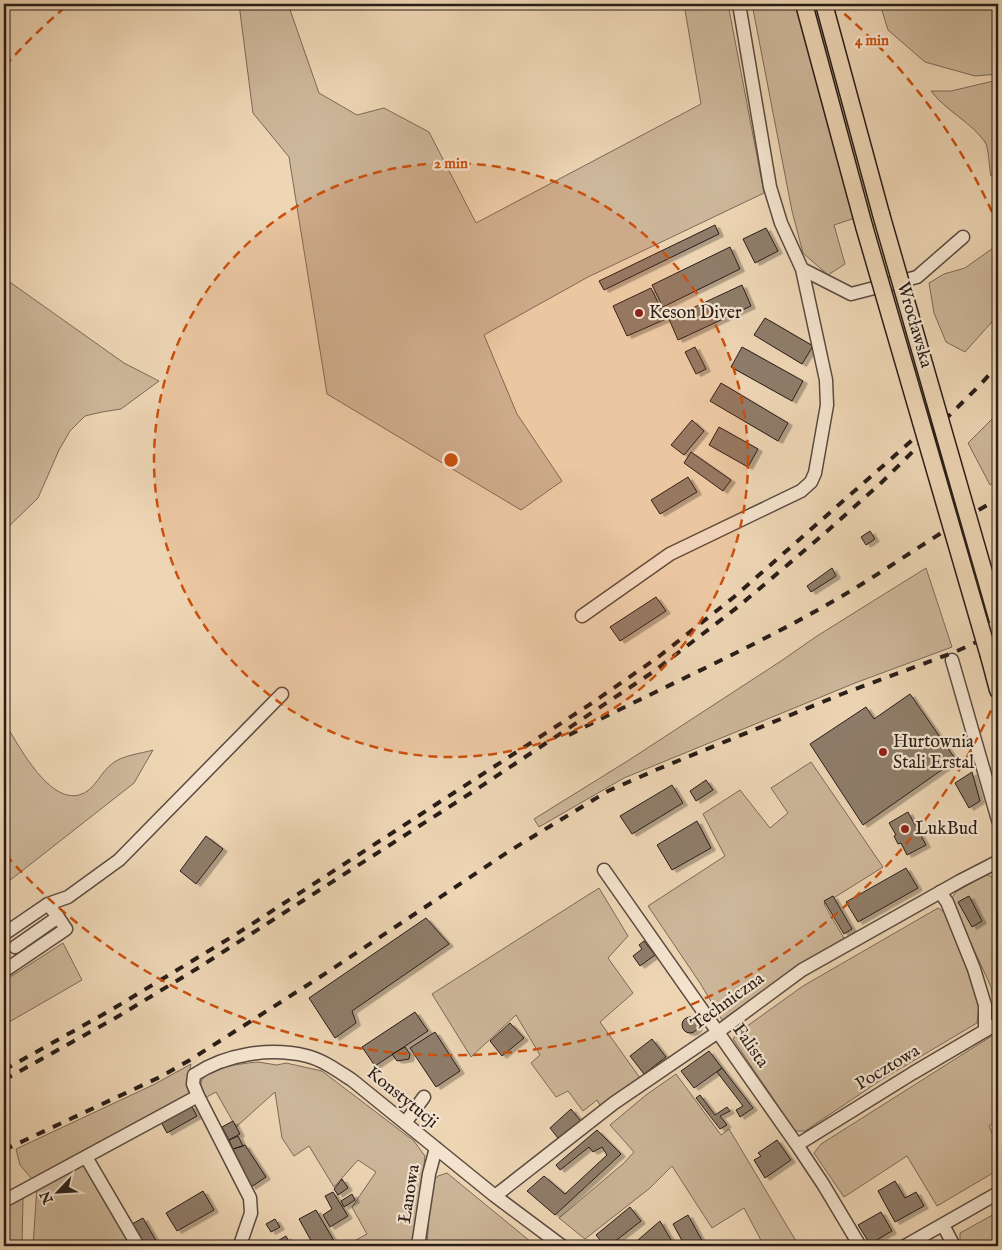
<svg xmlns="http://www.w3.org/2000/svg" width="1002" height="1250" viewBox="0 0 1002 1250" font-family="'IM FELL English',serif">
	<style>
		.green { fill: #cdb79a; stroke: #7b6a59 }
		.building { fill: #8f7d6a; stroke: #291d18; filter: url(#shadow) }
		.lines { fill: none; stroke-linecap: round; stroke-linejoin: round }
		.minor-casing { stroke: #5a4b3f; stroke-width: 15 }
		.major-casing { stroke: #291d18; stroke-width: 19 }
		.minor { stroke: #f4e4cf; stroke-width: 12 }
		.major { stroke: #eed6b5; stroke-width: 16 }
		.rail { stroke: #291d18; stroke-width: 4; stroke-dasharray: 9 9; stroke-linecap: butt }
		.major-bridge-casing { stroke: #291d18; stroke-width: 19; stroke-linecap: butt }
		.major-bridge { stroke: #eed6b5; stroke-width: 16 }
		.ring { fill: none; stroke: #cb500e; stroke-width: 2.5; stroke-dasharray: 9 6 }
		.poi-dot { fill: #8f2418; stroke: #f4e4cf; stroke-width: 2 }
		.labels { text-anchor: middle; dominant-baseline: central; stroke-width: 4.5; stroke-linejoin: round; paint-order: stroke }
		.poi-label { font-size: 18px; fill: #291d18; stroke: #f4e4cf; text-anchor: start }
		.street-label { font-size: 18px; fill: #291d18; stroke: #f4e4cf }
		.centre { fill: #cb500e; stroke: #f4e4cf; stroke-width: 2.5 }
		.ring-label { font-size: 15px; text-anchor: middle; font-weight: bold; fill: #cb500e; stroke: #f4e4cf; stroke-width: 4.5; stroke-linejoin: round; paint-order: stroke }
	</style>
	<defs>
		<filter id="shadow"><feDropShadow dx="4.5" dy="2.5" stdDeviation="0" flood-color="#0004"/></filter>
	</defs>
	<rect width="100%" height="100%" fill="#eed6b5"/>
	<filter id="stains"><feTurbulence type="fractalNoise" baseFrequency=".004" numOctaves="4"/><feColorMatrix values="0 0 0 0 .2 0 0 0 0 .09 0 0 0 0 .02 0 0 0 .5 -.17"/></filter>
	<radialGradient id="worn" r=".72"><stop offset=".6" stop-color="#630" stop-opacity="0"/><stop offset="1" stop-color="#630" stop-opacity=".3"/></radialGradient>
	<path class="green" d="M239,4H288L319,93L357,115L384,108L429,132L476,223L701,104L684,4H728L764,193L588,277L484,335L517,414L562,481L521,510L327,394L289,157L253,113Z
		M752,4H797L855,218L834,225L845,264L828,275L803,253L792,211Z
		M880,4H998V74L975,76L925,62L888,30Z
		M998,80V173L991,176C989,168 989,148 985,142C971,122 946,111 931,91H951Z
		M998,241V315L965,352L946,342L934,313L929,283L944,274L965,268L993,248Z
		M4,278L124,363L159,381L121,409L102,412L85,416L70,431L59,450L38,498L4,531Z
		M998,413V479L990,485L968,443Z
		M926,568L952,647L855,683L624,778L539,827L534,819L629,760L781,661L817,636Z
		M4,721C17,743 48,803 79,795C95,791 100,772 113,763C124,755 139,754 153,750L134,783L4,885Z
		M811,762L883,867L824,904L844,938L783,977L722,1020L700,983L648,906L725,856L703,814L740,790L770,828L788,813L771,788Z
		M986,874L992,877L998,897V1013L995,1015L991,987L951,899L956,892Z
		M599,888L628,936L608,958L633,993L600,1022L640,1078L601,1107L597,1100L583,1111L568,1091L556,1097L531,1063L540,1055L516,1015L471,1057L432,994Z
		M938,908L944,912L968,972L979,1006L977,1023L881,1080L805,1131H795L733,1039L736,1034L803,986Z
		M63,943L82,980L4,1025V981Z
		M998,1032V1121L989,1126L998,1146V1170L937,1206L907,1156L844,1197L814,1153L821,1144Z
		M258,1062L277,1065L286,1063L322,1071L414,1141L425,1156L415,1246H345L367,1234L352,1207L376,1172L358,1160L334,1187L309,1146L294,1156L282,1138L275,1092L236,1127L216,1092L205,1098C203,1093 200,1088 201,1083C203,1068 245,1063 258,1062Z
		M191,1064L187,1083L192,1095L32,1179L20,1165L16,1149L155,1084Z
		M676,1074L721,1135L729,1129L799,1246H764L744,1208L712,1228L672,1166L650,1188L585,1239L559,1218L624,1163L634,1152L610,1125L646,1095Z
		M85,1162L133,1246H33L37,1187Z
		M447,1173L536,1246H427L431,1183L438,1176Z
		M23,1198L22,1246H4V1204Z
		M998,1212V1246H963L960,1240V1233Z"/>
	<path class="building" d="M715,225L719,234L604,290L599,281Z
		M766,228L778,251L755,263L743,239Z
		M730,247L740,269L663,307L652,285Z
		M742,285L751,306L678,340L669,319Z
		M651,288L666,319L627,336L613,306Z
		M765,318L813,346L802,364L754,335Z
		M695,347L706,369L696,374L685,352Z
		M742,347L803,381L792,401L731,367Z
		M721,383L788,423L778,441L710,401Z
		M692,420L704,431L684,455L671,445Z
		M719,427L758,449L748,467L709,445Z
		M691,452L731,480L723,491L684,463Z
		M688,477L697,492L660,514L651,500Z
		M870,531L875,539L866,545L861,537Z
		M832,568L836,576L811,592L807,586Z
		M656,597L666,611L620,641L610,627Z
		M910,694L956,760L863,825L810,744L866,707L874,719Z
		M972,772L980,801L969,808L955,783Z
		M706,780L713,790L696,801L690,791Z
		M672,785L683,803L632,834L620,816Z
		M908,812L926,845L907,855L901,843L898,844L894,836L896,835L889,823Z
		M697,821L711,848L672,870L657,845Z
		M206,836L223,849L196,884L180,871Z
		M906,868L918,888L858,922L846,902Z
		M833,896L852,929L844,934L824,901Z
		M969,896L982,921L972,927L958,902Z
		M426,918L449,944L352,1011L356,1023L335,1038L309,998Z
		M644,941L655,955L640,966L633,956L642,949L639,945Z
		M415,1012L428,1031L375,1066L362,1047Z
		M682 1025a8 8 0 1 1 16 0a8 8 0 1 1-16 0Z
		M510,1023L524,1038L502,1056L490,1041Z
		M435,1032L460,1071L436,1087L410,1048Z
		M652,1039L666,1057L644,1074L630,1056Z
		M405,1047L410,1054L409,1059L397,1061L392,1054Z
		M709,1051L722,1068L694,1088L681,1071Z
		M722,1068L753,1108L740,1117L736,1110L743,1106L717,1072Z
		M700,1095L715,1115L727,1107L730,1111L720,1116L727,1125L720,1129L696,1098Z
		M191,1105L197,1116L167,1133L161,1122Z
		M571,1109L584,1125L562,1143L550,1128Z
		M233,1121L240,1134L229,1140L222,1127Z
		M597,1130L621,1154L555,1215L527,1191L544,1176L565,1194L607,1155L602,1147L593,1152L589,1147L560,1170L556,1165Z
		M238,1136L243,1146L233,1149L229,1140Z
		M777,1140L791,1160L765,1178L754,1160L761,1156L758,1153Z
		M245,1145L266,1177L251,1187L233,1149Z
		M342,1179L348,1188L338,1195L334,1189Z
		M895,1181L905,1198L916,1192L924,1206L895,1222L878,1191Z
		M203,1191L214,1210L177,1231L166,1213Z
		M333,1192L348,1216L330,1227L323,1215L332,1209L325,1196Z
		M352,1194L355,1200L344,1207L341,1201Z
		M630,1207L641,1221L609,1246H605L596,1235Z
		M316,1210L334,1241L325,1246H314L299,1219Z
		M881,1212L892,1231L870,1244L858,1225Z
		M688,1215L705,1246H685L673,1224Z
		M143,1218L159,1246H145L132,1224Z
		M275,1219L280,1227L271,1232L266,1224Z
		M660,1221L674,1245L631,1246Z
		M286,1236L291,1246H269Z"/>
	<g class="lines">
		<defs>
			<path id="minor" d="M802,269L851,294L917,277L963,237
				M582,616L670,554L801,491L811,482L815,473L827,405L826,380L802,269L781,223L770,187L739,4
				M952,660L998,820
				M604,870L797,1145L823,1184L860,1246
				M940,892L947,902L974,969L985,1005V1031
				M48,904L68,897L119,860L282,694
				M4,934L48,904L58,917L15,947
				M4,971L66,929L58,917
				M405,1123L424,1097
				M797,1145L913,1073L998,1023
				M86,1157L138,1246
				M495,1196L614,1103L718,1032L802,970L960,881L997,862
				M4,1201L198,1096
				M943,1225L954,1246
				M242,1246L241,1242L251,1213L250,1198L198,1096L193,1084L194,1075C226,1054 269,1047 307,1056C323,1060 338,1071 352,1080L495,1196L562,1246
				M418,1246L429,1174L436,1148
				M905,1246L998,1193"/>
			<path id="major" d="M804,4L864,226
				M824,4L881,214
				M989,656L998,690"/>
		</defs>
		<use href="#minor" class="minor-casing"/>
		<use href="#major" class="major-casing"/>
		<use href="#minor" class="minor"/>
		<use href="#major" class="major"/>
		<path class="rail" d="M569,735C658,689 751,649 837,599C892,567 943,529 998,499
			M4,1070L111,1010L235,935L589,705L657,658L734,597L934,421
			M4,1080L117,1017L198,968L477,789L653,672L739,606L825,533L882,482L979,386L998,365
			M4,1150L160,1077L190,1060L320,977L511,850L608,791L658,769L842,694L955,652L998,632"/>
		<defs>
			<path id="major-bridge" d="M881,214L998,621
				M864,226L989,656"/>
		</defs>
		<use href="#major-bridge" class="major-bridge-casing"/>
		<use href="#major-bridge" class="major-bridge"/>
	</g>
	<circle cx="451" cy="460" r="297" fill="#cb500e" fill-opacity=".12"/>
	<g class="ring">
		<circle cx="451" cy="460" r="297"/>
		<path d="M997 697A595 595 0 0 1 5 854M5 66A595 595 0 0 1 69 4M833 4A595 595 0 0 1 997 223"/>
	</g>
	<g class="poi-dot">
		<circle cx="639" cy="313" r="5"/>
		<circle cx="883" cy="752" r="5"/>
		<circle cx="905" cy="829" r="5"/>
	</g>
	<g class="labels">
		<g class="poi-label">
			<text x="649" y="313">Keson Diver</text>
			<text x="893" y="742">Hurtownia<tspan x="893" dy="21">Stali Erstal</tspan></text>
			<text x="915" y="829">LukBud</text>
		</g>
		<g class="street-label">
			<text transform="translate(914 325) rotate(74)">Wrocławska</text>
			<text transform="translate(728 1002) rotate(-36)">Techniczna</text>
			<text transform="translate(750 1046) rotate(55)">Falista</text>
			<text transform="translate(888 1068) rotate(-31)">Pocztowa</text>
			<text transform="translate(402 1098) rotate(39)">Konstytucji</text>
			<text transform="translate(410 1194) rotate(-81)">Łanowa</text>
		</g>
	</g>
	<circle cx="451" cy="460" r="8" class="centre"/>
	<g class="ring-label">
		<text x="872" y="45">4 min</text>
		<text x="451" y="168">2 min</text>
	</g>
	<rect width="1002" height="1250" fill="none" stroke="#eed6b5" stroke-width="20"/>
	<rect x="5" y="5" width="992" height="1240" fill="none" stroke="#291d18" stroke-width="2.5"/>
	<rect x="10" y="10" width="982" height="1230" fill="none" stroke="#291d18"/>
	<g transform="translate(58 1192) rotate(245)" stroke="#f4e4cf" stroke-width="4" paint-order="stroke">
	<path d="M0-4L9 19L0 12L-9 19Z" fill="#291d18"/>
	<text y="-8" font-size="14" font-weight="bold" text-anchor="middle" fill="#291d18">N</text>
	</g>
	<rect width="100%" height="100%" filter="url(#stains)"/>
	<rect width="100%" height="100%" fill="url(#worn)"/>
</svg>
